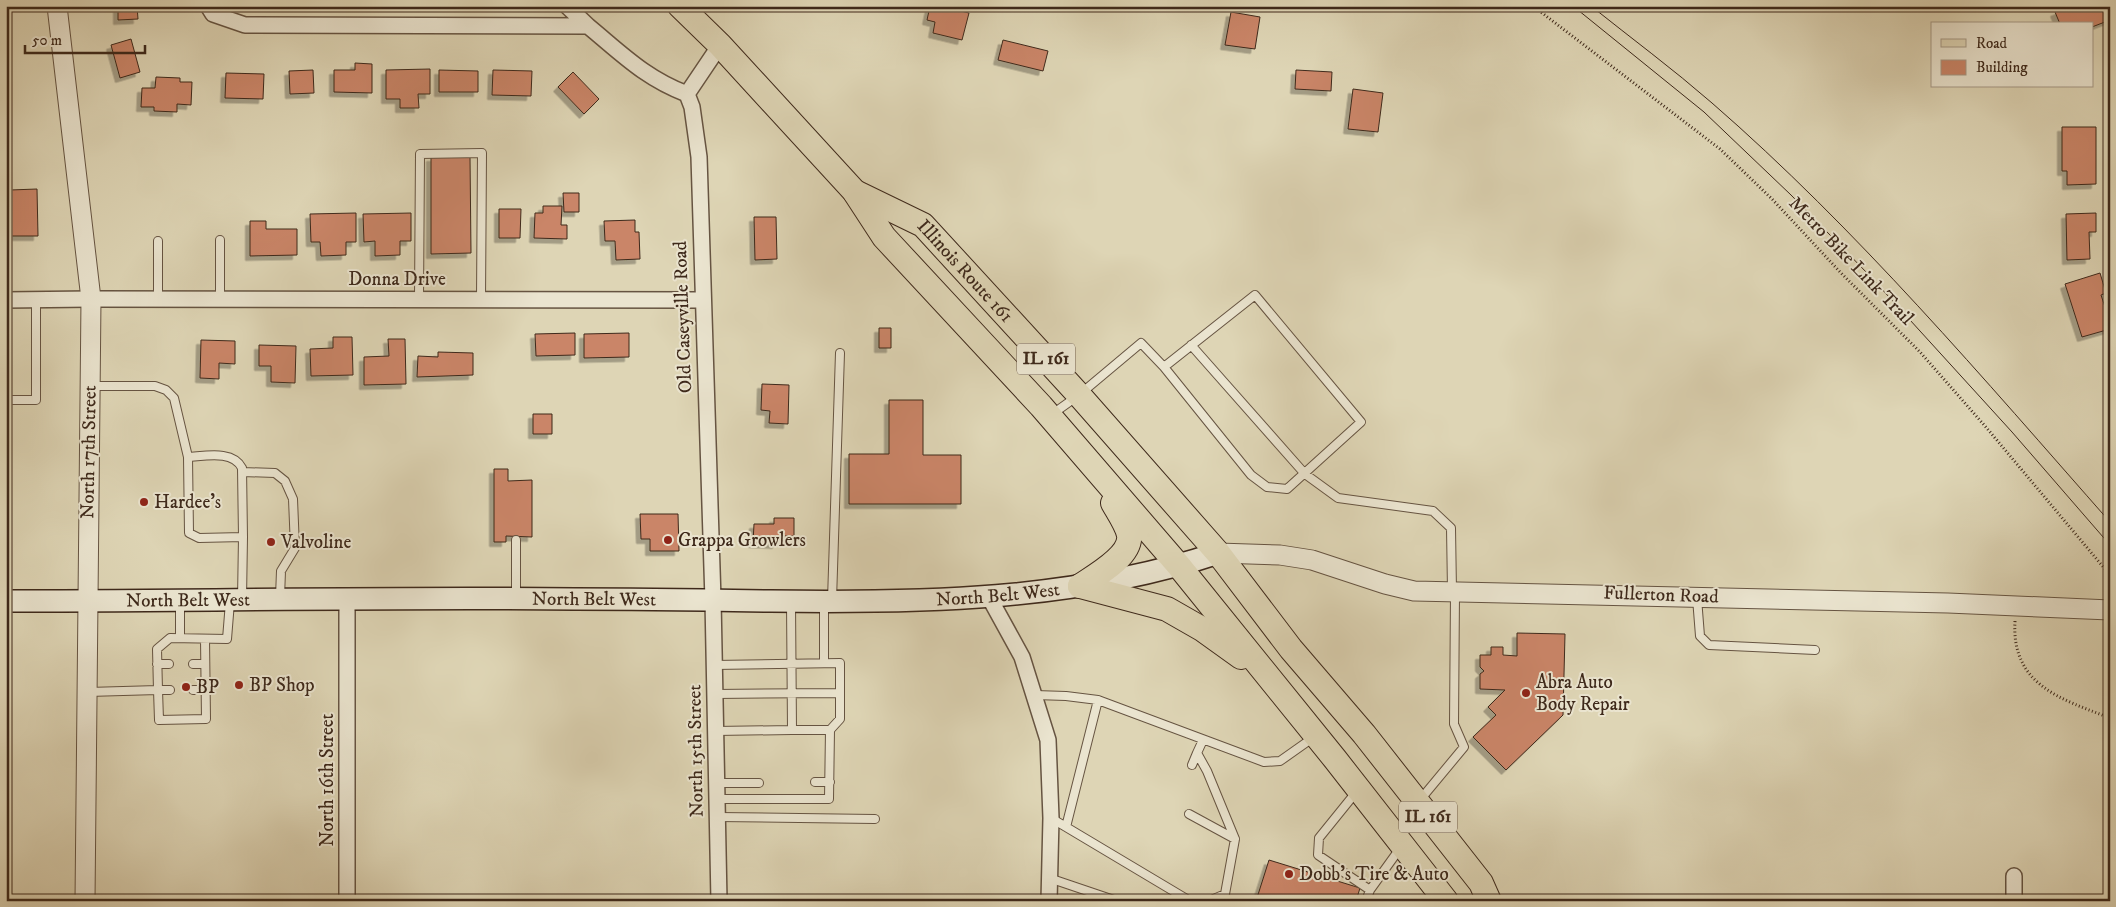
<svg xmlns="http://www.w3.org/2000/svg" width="2116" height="907" viewBox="0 0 2116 907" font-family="'IM FELL DW Pica',serif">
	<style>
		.building { fill: #ca8568; stroke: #3e291b; filter: url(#shadow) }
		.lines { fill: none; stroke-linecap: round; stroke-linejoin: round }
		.service-casing { stroke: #665442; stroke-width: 10 }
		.minor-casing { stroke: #665442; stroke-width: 18 }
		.tertiary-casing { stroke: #665442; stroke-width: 21 }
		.secondary-casing { stroke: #3e291b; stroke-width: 24 }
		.primary-casing { stroke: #3e291b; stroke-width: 26 }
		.path { stroke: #3e291b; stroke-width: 3; stroke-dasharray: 1 2.5; stroke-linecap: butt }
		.service { stroke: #eae4cf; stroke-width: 8 }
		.minor { stroke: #eae4cf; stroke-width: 15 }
		.tertiary { stroke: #eae4cf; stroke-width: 19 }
		.secondary { stroke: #eae4cf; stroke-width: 21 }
		.primary { stroke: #ded5b5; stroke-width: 24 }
		.tram { stroke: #3e291b; stroke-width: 1 }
		.poi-dot { fill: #8f2418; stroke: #eae4cf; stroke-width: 2 }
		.labels { text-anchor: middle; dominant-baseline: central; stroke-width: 4; stroke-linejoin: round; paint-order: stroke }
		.shield { fill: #eae4cf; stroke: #726151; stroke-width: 1 }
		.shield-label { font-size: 18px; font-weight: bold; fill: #3e291b }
		.street-label { font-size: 19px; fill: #3e291b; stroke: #eae4cf }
		.poi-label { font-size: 19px; fill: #3e291b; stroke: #eae4cf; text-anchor: start }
	</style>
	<defs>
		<filter id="shadow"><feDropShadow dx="-4.5" dy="4.5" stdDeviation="0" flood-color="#0004"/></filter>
	</defs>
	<rect width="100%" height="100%" fill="#ded5b5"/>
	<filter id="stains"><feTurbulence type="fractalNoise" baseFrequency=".004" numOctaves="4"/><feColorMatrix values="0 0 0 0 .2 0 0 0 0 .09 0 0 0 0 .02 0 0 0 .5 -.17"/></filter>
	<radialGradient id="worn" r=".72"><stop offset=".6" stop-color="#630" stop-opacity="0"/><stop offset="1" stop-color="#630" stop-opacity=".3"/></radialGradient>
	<path class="building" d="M118,6H137L138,19L118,20Z
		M930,6H941L969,13L962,40L933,33L935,22L927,20Z
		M2070,6H2110V20L2092,27V24H2060L2055,12Z
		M1231,12L1260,17L1255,49L1225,45Z
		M131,39L140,72L120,78L111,45Z
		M1003,40L1048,51L1043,71L998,60Z
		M355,63L372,64V93L334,92V70H355Z
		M430,69V94H418L419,108H400V99H386V70Z
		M313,70L314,93L290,94L289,71Z
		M439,70L478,71V92H439Z
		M493,70L532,71L531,96L492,95Z
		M1296,70L1332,72L1331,91L1295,89Z
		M573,72L599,99L584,114L558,87Z
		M226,73L264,74L263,99L225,98Z
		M156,77L180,78V82H192L191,105L177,104V112L154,111V107H141L142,88H155Z
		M1353,89L1383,93L1378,132L1348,129Z
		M2062,127H2096V184L2067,185V171H2062Z
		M431,157H470L471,253L431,254Z
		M37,189L38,236H11L10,190Z
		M563,193H579V212H564Z
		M543,206H562L561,225H567V239L534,238L535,213H543Z
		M499,209H521L520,238H499Z
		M356,213V242H346V255L321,256L320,242H311L310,214Z
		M411,213V241H400V255L375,256V241L364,242L363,214Z
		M2096,213V232H2089L2090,259L2067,260L2066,214Z
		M754,217H776L777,259L755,260Z
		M635,220V232H639L640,259L616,260L615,241H605L604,221Z
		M250,221H266V229H297V255L250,256Z
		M2100,273L2106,293L2101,295L2110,322V329L2082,337L2065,284Z
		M879,328H891V348H879Z
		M575,333V355L536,356L535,334Z
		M629,333V357L584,358V334Z
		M333,337H352L353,375L311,376L310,349L333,348Z
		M388,339H405L406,384L364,385V357L389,356Z
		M201,340L235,341V364L219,363V379L200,378Z
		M259,345L296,346L295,383L271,382V366H259Z
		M438,352L473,353V375L417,377L418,356L438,357Z
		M762,384L789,385L788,424L769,423L770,411L761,410Z
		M889,400H923V455H961V504H849V454H889Z
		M533,414H552V434H533Z
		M494,469H508V481L532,480V537L506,536V542H494Z
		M640,514H678L679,551H650V539H641Z
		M774,518H794V536H777V544L753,543L754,524H774Z
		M1517,633L1565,634L1563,715L1506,770L1473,737L1496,715L1488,707L1505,690L1480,689V674L1484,671L1480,667V655H1491V647H1503V655L1517,656Z
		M1269,860L1360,888L1356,901H1256Z"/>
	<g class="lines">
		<defs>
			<path id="service" d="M158,299V241
				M220,299V240
				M419,299L420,154L482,153L481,299
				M1191,345L1305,474L1338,498L1433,511L1451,528L1452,591
				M90,386H155L166,390L174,398L188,457L189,533L199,538L243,537L242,599
				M6,400H36V300
				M1051,415L1079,395L1141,343L1164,367L1255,295L1361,422L1287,489L1267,487L1251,475L1164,367
				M188,457C206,456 233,450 242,468L243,537
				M242,472L275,473L285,481L293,499L295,548L281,571L280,597
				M516,596V540
				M1697,598L1700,636L1709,645L1815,650
				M832,600L840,353
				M824,603V663
				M180,638V603
				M157,664H169
				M193,664H205
				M714,665L840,663V719L830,730
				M170,690H158L159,720L206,719L205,639
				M193,690H205
				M88,692L158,690L157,649L170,638L227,639L230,602
				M715,694L840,693
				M1035,695L1066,696L1098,700L1264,762L1280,761L1314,737
				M715,731L792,730L791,603
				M1203,740L1197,753L1207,771L1235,839L1225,894L1209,901
				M1192,765L1197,753
				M815,782H830
				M716,783H759
				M1357,791L1319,838L1318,855L1370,890
				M717,799H829L830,730H792
				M1420,800L1464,747L1454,724L1455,593
				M1189,814L1235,839
				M717,817L875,819
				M1051,818L1066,827L1098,700
				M1066,827L1190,901
				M1049,878L1117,901
				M1366,901L1370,890L1401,847"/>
			<path id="minor" d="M208,6L213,14L245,25L588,26C622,54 645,78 687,94
				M567,6L588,26
				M6,300L91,299L703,300
				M989,597L1022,657L1048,740L1051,818L1049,901
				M347,599V901
				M2014,876V901
				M719,901L713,600L699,157L692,107L687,94L720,45"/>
			<path id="tertiary" d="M57,6L91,299L85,901
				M1218,553L1280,555L1312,560L1385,584L1414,591L1948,603L2110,610"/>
			<g id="secondary">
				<path id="s1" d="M6,601C196,601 385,597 575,599C640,599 705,600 770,601C920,603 1074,601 1218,553"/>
			</g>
			<g id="primary">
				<path d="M680,6L720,45L854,191L884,237L1041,406L1179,566L1335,759L1446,901"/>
				<path id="s2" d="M855,192L923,225L1079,395L1218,553L1291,649L1364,734L1481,883L1489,901"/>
				<path d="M1080,586L1167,609L1202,629L1241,657"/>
				<path d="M1080,586C1095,576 1132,556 1129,535C1127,525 1118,512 1113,503"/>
			</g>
		</defs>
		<use href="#service" class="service-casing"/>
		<use href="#minor" class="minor-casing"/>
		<use href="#tertiary" class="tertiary-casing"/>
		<use href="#secondary" class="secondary-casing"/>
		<use href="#primary" class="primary-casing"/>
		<path class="path" d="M1533,6L1720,149L1772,199L1841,273L1920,352L1985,426L2110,575
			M2015,621C2011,685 2061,699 2110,718"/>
		<use href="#service" class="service"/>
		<use href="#minor" class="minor"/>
		<use href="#tertiary" class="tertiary"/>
		<use href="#secondary" class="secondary"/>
		<use href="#primary" class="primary"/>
		<path class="tram" d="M1573,6L1704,112L1791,195L1869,275L2012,432L2110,545
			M1591,6C1631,38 1673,69 1712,103C1857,229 1983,378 2110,522"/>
	</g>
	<g class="poi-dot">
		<circle cx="144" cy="502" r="5"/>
		<circle cx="668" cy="540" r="5"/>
		<circle cx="271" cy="542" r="5"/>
		<circle cx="239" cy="685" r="5"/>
		<circle cx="186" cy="687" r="5"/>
		<circle cx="1526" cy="693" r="5"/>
		<circle cx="1289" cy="874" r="5"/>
	</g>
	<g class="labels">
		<g class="shield">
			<rect x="1017" y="343.5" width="58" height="31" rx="4"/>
			<rect x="1399" y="801.5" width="58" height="31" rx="4"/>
		</g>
		<g class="shield-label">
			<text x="1046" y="359">IL 161</text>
			<text x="1428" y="817">IL 161</text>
		</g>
		<g class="street-label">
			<text transform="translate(1851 261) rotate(46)">Metro Bike Link Trail</text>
			<text stroke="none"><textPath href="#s2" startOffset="138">Illinois Route 161</textPath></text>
			<text x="397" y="279">Donna Drive</text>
			<text transform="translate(683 317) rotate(-92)">Old Caseyville Road</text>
			<text transform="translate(89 452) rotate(-89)">North 17th Street</text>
			<text stroke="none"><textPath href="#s1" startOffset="992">North Belt West</textPath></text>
			<text transform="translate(1661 595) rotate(2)">Fullerton Road</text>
			<text stroke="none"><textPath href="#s1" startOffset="588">North Belt West</textPath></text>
			<text stroke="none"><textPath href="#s1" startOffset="182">North Belt West</textPath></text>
			<text transform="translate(696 751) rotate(-91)">North 15th Street</text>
			<text transform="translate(327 780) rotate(-90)">North 16th Street</text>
		</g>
		<g class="poi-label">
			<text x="154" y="502">Hardee's</text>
			<text x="678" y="540">Grappa Growlers</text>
			<text x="281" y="542">Valvoline</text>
			<text x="1536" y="682">Abra Auto<tspan x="1536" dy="22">Body Repair</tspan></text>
			<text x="249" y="685">BP Shop</text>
			<text x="196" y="687">BP</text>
			<text x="1299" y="874">Dobb's Tire &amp; Auto</text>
		</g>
	</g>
	<rect width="2116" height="907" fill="none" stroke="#ded5b5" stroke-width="25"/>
	<rect x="8" y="8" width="2101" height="892" fill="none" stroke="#3e291b" stroke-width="2.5"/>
	<rect x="12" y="12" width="2091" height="882" fill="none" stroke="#3e291b"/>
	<rect x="1931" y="22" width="162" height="65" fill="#eae4cf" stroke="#a59987"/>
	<rect x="1941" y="39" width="25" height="8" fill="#ded5b5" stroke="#a59987"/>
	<text x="1976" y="48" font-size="15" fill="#3e291b">Road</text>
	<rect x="1941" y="60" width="25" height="15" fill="#ca8568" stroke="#a59987"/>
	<text x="1976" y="72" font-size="15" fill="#3e291b">Building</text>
	<path d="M25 45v8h120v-8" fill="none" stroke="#3e291b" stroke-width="2.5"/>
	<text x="32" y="45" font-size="15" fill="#3e291b" stroke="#eae4cf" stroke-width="4" paint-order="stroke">50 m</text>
	<rect width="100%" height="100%" filter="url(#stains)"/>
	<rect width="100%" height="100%" fill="url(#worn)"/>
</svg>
